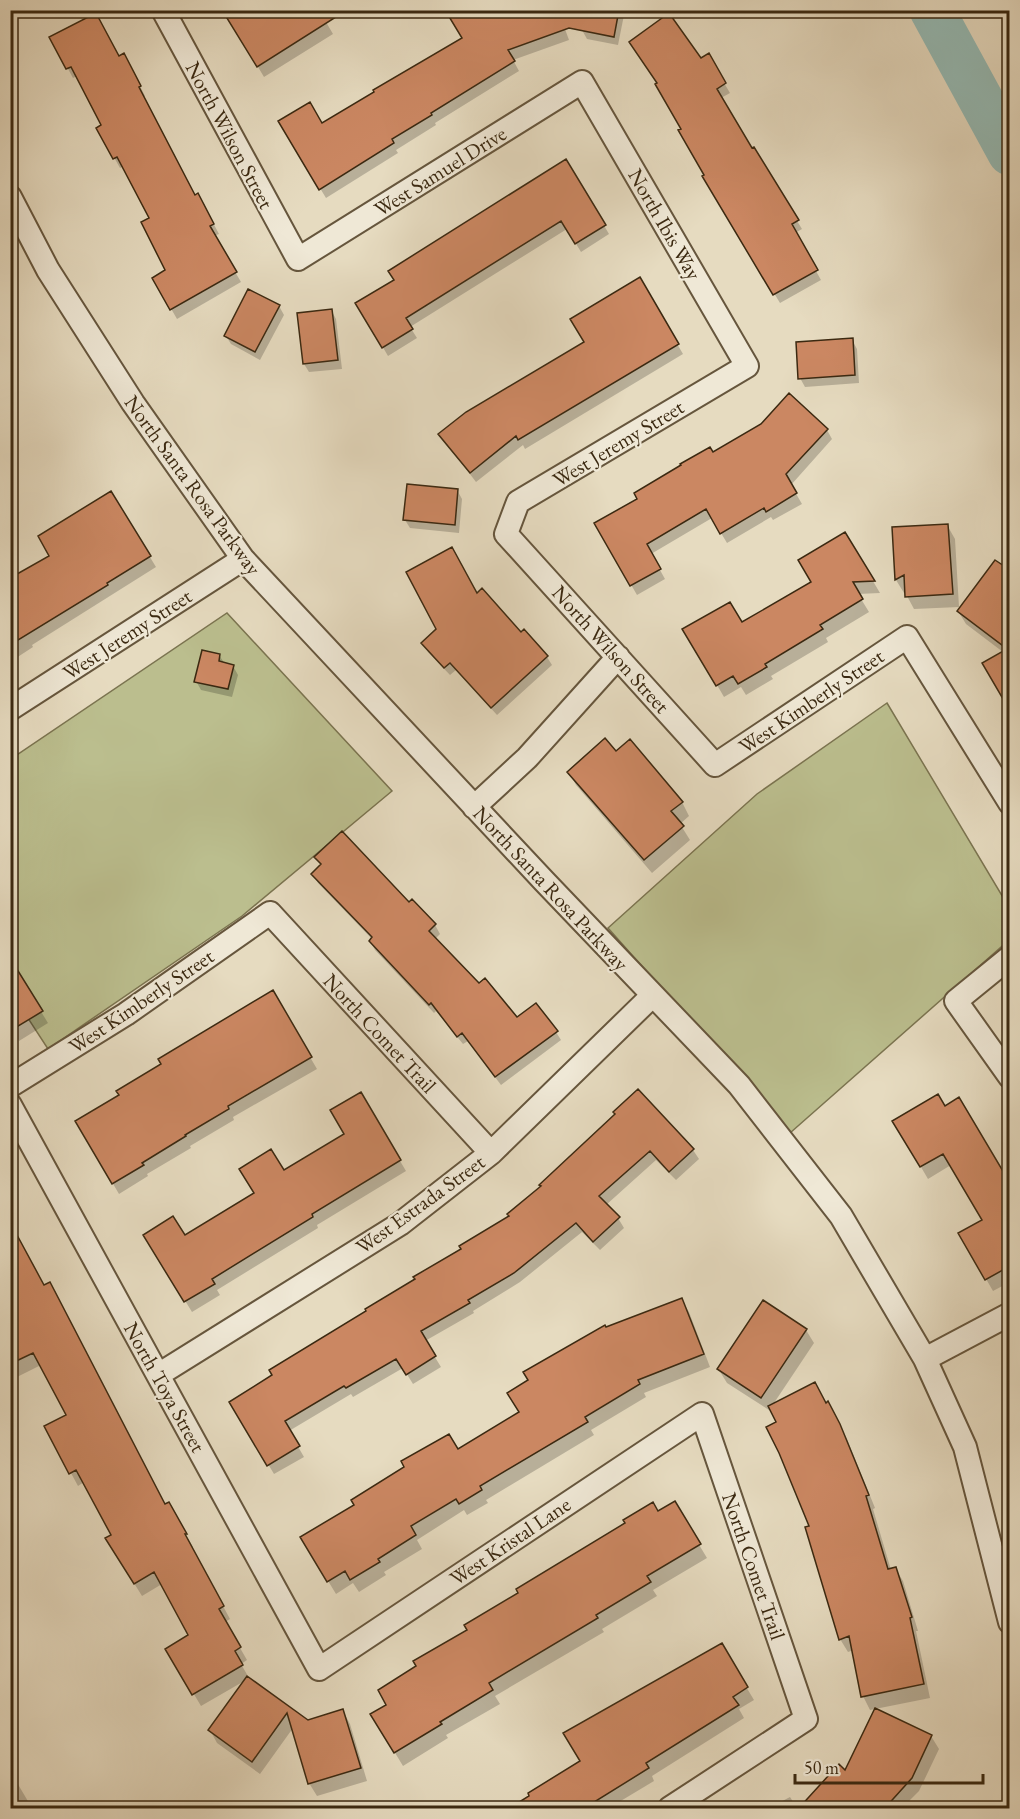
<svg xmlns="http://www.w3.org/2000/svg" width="1020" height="1819" viewBox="0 0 1020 1819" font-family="'EB Garamond',serif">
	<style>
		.green { fill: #bbbe8e; stroke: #7b7450; stroke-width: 1.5 }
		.shadow { fill: #0003 }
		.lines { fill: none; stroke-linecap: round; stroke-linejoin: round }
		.river { stroke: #96bbb5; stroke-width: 45 }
		.building { fill: #cb8762; stroke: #3b2911; stroke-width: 1.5 }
		.street-casing { stroke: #66563d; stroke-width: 26 }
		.street { stroke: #efe8d6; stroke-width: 22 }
		.labels { text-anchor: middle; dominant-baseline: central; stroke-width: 4.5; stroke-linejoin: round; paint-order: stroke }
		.street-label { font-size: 21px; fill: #3b2911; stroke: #efe8d6 }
	</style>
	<rect width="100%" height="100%" fill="#e6dbc0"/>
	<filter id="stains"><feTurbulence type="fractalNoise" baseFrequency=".00333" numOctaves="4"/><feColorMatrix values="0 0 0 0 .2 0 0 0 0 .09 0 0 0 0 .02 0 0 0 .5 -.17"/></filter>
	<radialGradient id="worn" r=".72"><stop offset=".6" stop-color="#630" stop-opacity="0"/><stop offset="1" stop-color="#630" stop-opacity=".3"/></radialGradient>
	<path class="green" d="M227,613L392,791L242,916L48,1049L11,992V759Z
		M887,703L1010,909L1009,940L790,1133L608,928L757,794Z"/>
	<path class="shadow" d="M224,10H319L333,34L264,77Z
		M558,10L569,40L513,60L519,71L435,123L436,125L396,150L398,153L326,198L280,122L322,125L464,39Z
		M586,10H625L618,45L587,39L582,30Z
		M51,38L118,58L129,65L145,96L143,97L195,196L203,204L219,234L214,236L241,282L177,319L154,279L167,271L151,219L124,166L120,168L98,129L103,126L77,76L73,78Z
		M708,56L730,93L721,98L751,150L753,149L802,229L795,233L821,280L780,303L722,207L683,129L700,60Z
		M566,161L609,234L581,252L567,229L410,327L417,338L388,356L357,303L395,280Z
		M639,279L683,354L525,449L523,445L476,482L440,435L586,343Z
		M279,306L284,315L260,360L231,344L226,336Z
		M331,310L336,319L342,369L309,372L304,364Z
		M852,340L857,349L859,383L805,387L800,378Z
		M827,430L832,439L791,485L802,504L773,520L771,517L727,543L712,518L651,554L665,579L637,595L596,524L713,454Z
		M457,490L462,499L459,533L410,528L405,520Z
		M111,493L156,567L32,645L33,647L10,662V581L51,556Z
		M947,525L955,539L959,607L914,609L907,596L906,591L904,593L896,580L893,529Z
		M845,534L880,593L858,594L869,612L826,638L828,642L771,676L773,679L746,695L741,687L724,697L685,630L741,625L813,582Z
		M1010,572V704L1003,652L966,624L958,611Z
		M477,595L547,657L552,665L497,715L456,670L450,675L428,652L423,643Z
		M219,655L225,664L233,666L238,675L232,697L201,690L196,681Z
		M616,754L682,802L689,816L680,824L690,840L652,873L576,785L569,772Z
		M316,857L409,904L435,925L440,934L435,939L479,985L516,1019L556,1032L561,1040L501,1085L468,1041L463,1044L436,1011L434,1013L375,950L370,941L372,939L318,883L313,874L321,866Z
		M10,961L48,1023L19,1041L15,1033L10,1036Z
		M272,992L317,1069L233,1117L234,1120L190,1146L191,1148L147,1174L148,1176L119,1194L77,1122L121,1096Z
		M360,1094L406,1171L317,1225L318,1228L217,1290L220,1295L192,1312L145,1235L185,1237L256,1194L284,1172L346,1135Z
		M945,1108L1010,1186V1282L993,1291L960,1234L984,1220L951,1165L928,1179L894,1121Z
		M617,1115L693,1150L699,1159L676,1180L656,1160L606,1205L618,1218L624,1228L600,1250L582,1232L520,1282L473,1311L474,1313L425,1341L441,1367L413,1384L403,1368L353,1397L351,1394L289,1431L304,1457L274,1474L231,1402L510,1217Z
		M10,1225L165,1506L168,1504L193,1547H191L230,1619L225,1622L247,1660L241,1664L249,1678L308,1721L343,1711L350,1724L367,1781L317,1796L309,1783L293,1728L260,1774L217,1743L210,1730L246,1680L201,1706L167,1649L190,1636L162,1584L142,1596L114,1551L113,1536L84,1482L78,1486L46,1427L68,1416L41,1365L17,1377L10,1365Z
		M681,1299L689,1312L710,1367L644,1393L646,1397L591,1430L594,1435L486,1500L488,1503L467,1515L464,1510L417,1540L422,1549L384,1572L386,1575L359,1592L353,1583L336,1594L302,1538L458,1451L521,1413L605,1329Z
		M806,1330L814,1343L772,1406L826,1404L835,1416L847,1439L875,1508L873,1509L891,1570L895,1568L903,1581L918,1631H916L930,1698L870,1710L863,1696L854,1650L848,1652L840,1639L811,1527L778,1422L770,1408L769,1410L727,1383L719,1370Z
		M1010,1376V1386L1005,1378Z
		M674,1503L707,1558L653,1590L657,1596L602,1629L604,1632L495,1696L500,1704L446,1735L448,1738L403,1766L380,1728L388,1705L469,1630Z
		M721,1645L754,1700L739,1709L744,1718L652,1776L654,1781L609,1808H511L582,1762Z
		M931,1736L939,1749L919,1791L902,1808H800L845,1772Z
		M12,1773L19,1786L32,1808H10Z
		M790,1797L797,1808H769Z"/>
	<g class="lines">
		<path class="river" d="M932,10L1010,153"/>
	</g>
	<path class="building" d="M222,10H347L257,67Z
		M445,10H619L614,37L569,28L508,50L515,61L431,113L432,115L392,139L394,143L319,190L278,121L310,102L322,123L374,92L373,90L462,38Z
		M96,13L119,56L124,53L141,86L139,87L195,195L198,193L214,224L210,226L237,272L170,310L152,278L165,270L141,222L149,218L117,157L113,159L96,128L101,125L71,67L66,69L49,37Z
		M669,13L701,58L709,53L726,83L717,89L752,148L754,147L799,220L792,224L818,270L773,295L702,176L704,175L678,130L681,129L655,84L657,83L629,42Z
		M566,159L606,225L575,244L561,221L406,318L413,329L382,348L355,303L394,280L388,271Z
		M640,277L679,344L518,440L516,436L470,473L438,434L466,412L584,342L570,319Z
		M248,289L280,305L255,352L224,336Z
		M332,309L338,360L303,364L297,313Z
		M853,338L855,375L798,379L796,342Z
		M789,393L828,429L786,474L797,493L766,512L764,508L720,534L706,509L647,544L661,569L630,586L594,523L637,499L634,493L681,465L680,464L710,447L713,452L761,424Z
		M407,484L458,489L455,525L403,520Z
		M111,491L151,556L107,583L108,585L10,645V578L49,556L38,536Z
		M948,524L953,594L905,597L904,575L895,580L892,527Z
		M845,532L875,581L853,582L863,599L820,625L823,629L765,664L767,667L738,684L733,676L716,686L682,629L730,602L742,622L811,582L798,560Z
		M452,547L477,593L482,588L521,632L524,629L548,656L491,708L450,663L444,668L421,643L436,629L406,572Z
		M995,560L1010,570V711L982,663L1007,649L957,611Z
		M202,650L220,654L219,661L234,665L228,689L194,682Z
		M605,738L616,751L630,739L683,802L671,811L684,826L644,860L567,772Z
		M342,831L409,902L412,899L436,924L429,931L479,983L485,978L517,1017L536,1003L558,1031L495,1077L462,1033L457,1037L431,1003L429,1005L369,941L372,937L311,874L321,864L314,857Z
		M10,958L43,1011L10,1031Z
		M273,990L312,1057L228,1106L229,1109L185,1135L186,1136L142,1163L144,1165L112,1184L75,1121L119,1095L116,1091L161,1064L158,1059Z
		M638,1089L694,1149L669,1172L650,1151L599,1196L620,1217L593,1242L576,1223L514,1273L468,1300L470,1303L421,1331L436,1356L406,1375L396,1359L346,1388L344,1386L285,1421L300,1446L267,1466L229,1402L272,1375L269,1370L366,1311L365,1309L415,1279L413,1277L461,1249L459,1246L509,1216L507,1214L541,1186L539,1185L615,1114L613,1112Z
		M361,1092L401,1160L312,1214L313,1217L212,1279L215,1284L184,1302L143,1235L173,1216L185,1235L254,1193L239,1169L271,1149L284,1170L344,1134L330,1110Z
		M938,1094L945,1106L959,1097L1010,1183V1266L985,1280L958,1233L982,1220L943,1154L920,1167L892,1121Z
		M10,1222L44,1285L50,1282L165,1504L169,1502L187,1534H185L224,1606L219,1609L241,1647L235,1651L243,1665L192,1695L165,1649L188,1635L154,1572L134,1584L105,1538L111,1535L76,1470L69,1474L44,1426L66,1415L33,1353L10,1364Z
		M682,1298L704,1354L638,1380L640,1384L585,1417L588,1422L480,1486L482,1490L459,1504L456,1499L411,1526L416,1535L378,1559L380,1562L350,1580L345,1571L327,1582L300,1537L354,1505L351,1500L404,1467L401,1461L449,1434L458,1449L519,1412L507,1393L528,1380L523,1372L605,1325L606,1327Z
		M763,1300L807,1329L761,1398L717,1369Z
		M815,1382L826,1403L828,1401L840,1424L869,1495L866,1496L888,1569L896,1567L912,1617L910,1618L924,1684L861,1697L849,1636L839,1640L805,1527L809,1526L779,1453L766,1427L776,1422L768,1406Z
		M675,1501L701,1544L647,1576L651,1582L596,1615L598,1618L489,1683L493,1690L440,1722L442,1724L394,1753L370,1714L386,1705L378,1690L416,1666L413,1661L467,1630L464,1625L518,1593L516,1589L625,1523L623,1520L653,1502L658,1511Z
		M722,1643L748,1687L733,1697L739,1705L646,1763L649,1768L583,1809H508L529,1796L528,1793L580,1761L563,1733Z
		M247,1676L308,1720L343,1709L361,1768L308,1784L287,1713L252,1762L208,1730Z
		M875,1708L932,1735L912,1778L884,1809H798L839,1764L845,1770Z"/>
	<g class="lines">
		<defs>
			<path id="street" d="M163,10L298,259L582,82L747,366L518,502L506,534L715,765L907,637L1010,803
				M10,197L48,270L133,403L243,559L544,881L739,1085L841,1216L925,1359L965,1447L1010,1622
				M10,709L243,559
				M474,807L527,758L618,657
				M1010,957L956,1001L1010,1077
				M10,1086L126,1014L270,913L491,1153
				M10,1105L319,1669L702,1414L806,1719L670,1808
				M925,1359L1010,1314
				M158,1375L400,1224L491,1153L652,996"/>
		</defs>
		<use href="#street" class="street-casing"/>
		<use href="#street" class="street"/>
	</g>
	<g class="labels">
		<g class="street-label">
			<text transform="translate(230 135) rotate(62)">North Wilson Street</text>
			<text transform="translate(440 171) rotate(-32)">West Samuel Drive</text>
			<text transform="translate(665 224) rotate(60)">North Ibis Way</text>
			<text transform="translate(618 443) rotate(-31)">West Jeremy Street</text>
			<text transform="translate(193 485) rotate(54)">North Santa Rosa Parkway</text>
			<text transform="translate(127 634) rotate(-33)">West Jeremy Street</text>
			<text transform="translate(611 649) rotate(48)">North Wilson Street</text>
			<text transform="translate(811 701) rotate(-34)">West Kimberly Street</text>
			<text transform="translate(551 888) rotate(47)">North Santa Rosa Parkway</text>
			<text transform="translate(141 1001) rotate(-34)">West Kimberly Street</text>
			<text transform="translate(380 1033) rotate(47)">North Comet Trail</text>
			<text transform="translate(420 1204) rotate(-36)">West Estrada Street</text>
			<text transform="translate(165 1387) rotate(61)">North Toya Street</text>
			<text transform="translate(510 1541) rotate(-34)">West Kristal Lane</text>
			<text transform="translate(754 1566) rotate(71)">North Comet Trail</text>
		</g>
	</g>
	<rect width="1020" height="1819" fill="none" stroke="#e6dbc0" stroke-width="36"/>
	<rect x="12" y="12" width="996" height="1795" fill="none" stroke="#3b2911" stroke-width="3"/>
	<rect x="18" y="18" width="984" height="1783" fill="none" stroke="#3b2911" stroke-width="1.5"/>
	<path d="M795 1774v9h188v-9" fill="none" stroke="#3b2911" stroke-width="3"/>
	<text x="804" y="1774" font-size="18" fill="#3b2911" stroke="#efe8d6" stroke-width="4.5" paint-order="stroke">50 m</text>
	<rect width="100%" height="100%" filter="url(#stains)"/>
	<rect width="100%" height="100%" fill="url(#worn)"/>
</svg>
